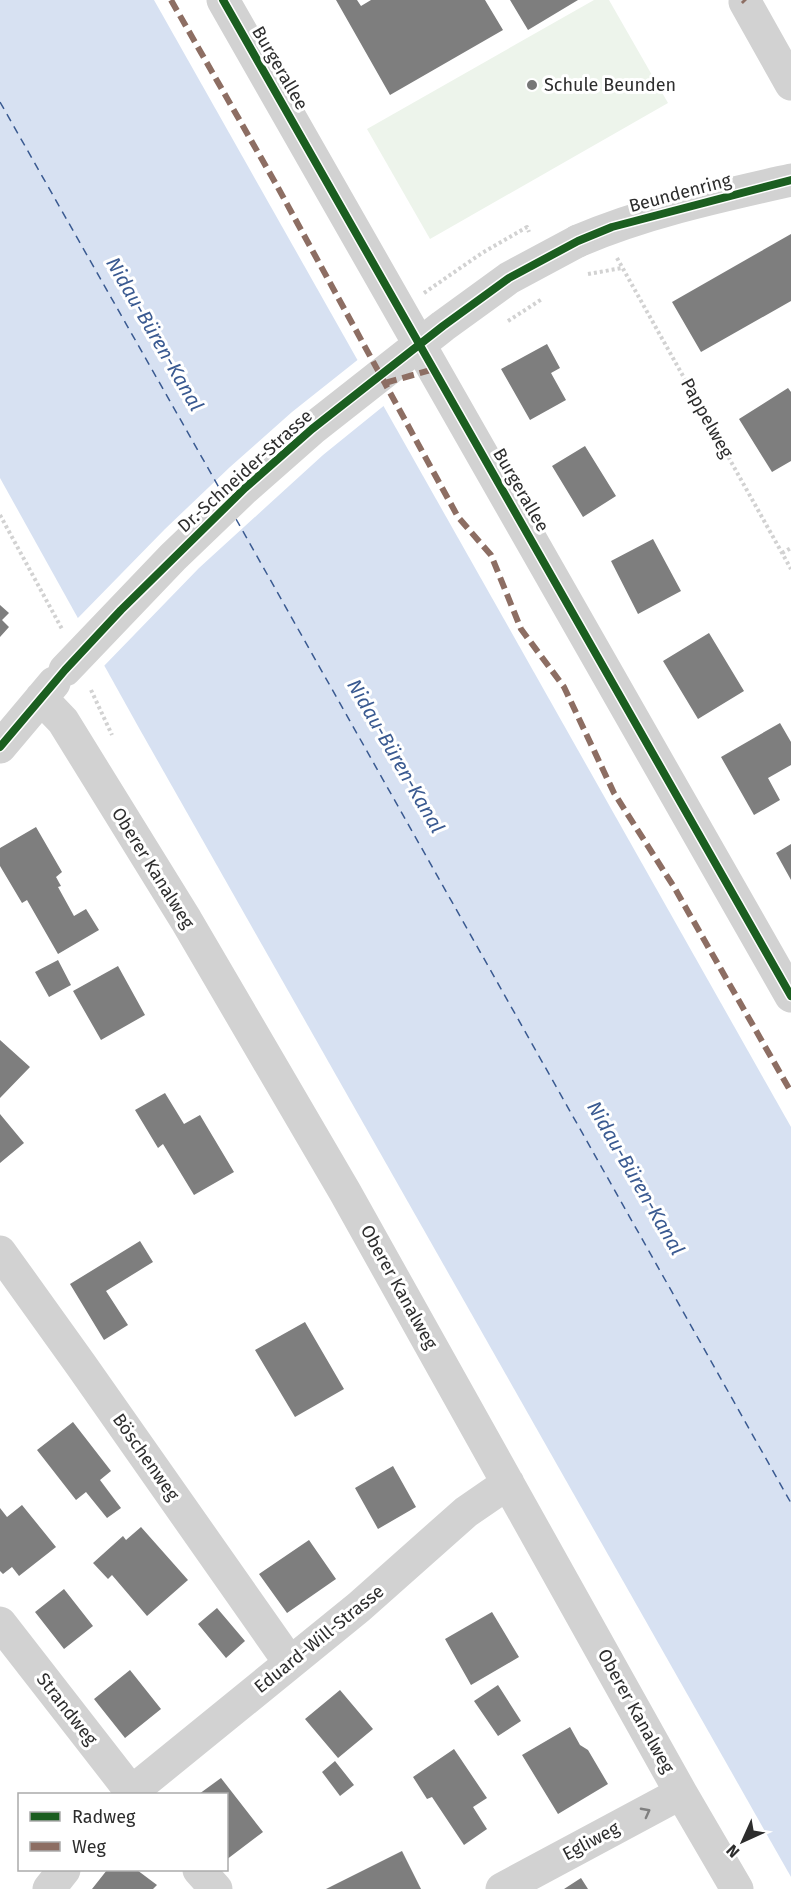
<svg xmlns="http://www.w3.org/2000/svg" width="791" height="1889" viewBox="0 0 791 1889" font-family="'Fira Sans',sans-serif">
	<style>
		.green { fill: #edf4eb }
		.water { fill: #d7e1f2 }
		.pier { fill: #fff }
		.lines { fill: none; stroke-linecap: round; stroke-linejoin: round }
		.ferry { stroke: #3a5a91; stroke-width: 1.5; stroke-dasharray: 8 6; stroke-linecap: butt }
		.building { fill: #7e7e7e }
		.path { stroke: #d2d2d2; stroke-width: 4; stroke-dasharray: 3 3; stroke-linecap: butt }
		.minor { stroke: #d2d2d2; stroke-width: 33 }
		.minor-bridge { stroke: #d2d2d2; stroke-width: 33 }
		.quiet { stroke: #8d6e63; stroke-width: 6; stroke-dasharray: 12 6; stroke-linecap: butt }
		.cycleway-casing { stroke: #fff; stroke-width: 11 }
		.cycleway { stroke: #1b5e20; stroke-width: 8 }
		.oneway { stroke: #808080 }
		.poi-dot { fill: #767676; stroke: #fff; stroke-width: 2 }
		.labels { text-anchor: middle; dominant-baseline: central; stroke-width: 6; stroke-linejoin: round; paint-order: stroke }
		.street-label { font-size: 18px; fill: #2d2d2d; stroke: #fff }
		.poi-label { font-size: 18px; fill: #2d2d2d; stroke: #fff; text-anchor: start }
		.water-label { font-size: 20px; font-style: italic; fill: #3a5a91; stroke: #fff }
	</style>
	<rect width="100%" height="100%" fill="#fff"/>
	<path class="green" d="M594,0H609L668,103L430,239L367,129Z"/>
	<path class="water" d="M0,0H154L791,1127V1877L139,728L0,478Z"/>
	<path class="pier" d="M360,358L386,404L323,455L199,568L102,668L76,620L165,529L230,467L292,412Z"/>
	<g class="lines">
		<path class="ferry" d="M0,102L221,491
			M236,519L791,1503"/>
	</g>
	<path class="building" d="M336,0H357L361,6L371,0H485L503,30L390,95Z
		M510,0H578L528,30Z
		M791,234V301L701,352L672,302Z
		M547,344L560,368L551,373L566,400L530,420L501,369Z
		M788,388L791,392V461L772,472L739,419Z
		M585,446L616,496L583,517L552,466Z
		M653,539L681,591L638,614L611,561Z
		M0,605L9,613L2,620L9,627L0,637Z
		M709,633L744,691L698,719L663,661Z
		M780,723L791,742V765L768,778L780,800L754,815L721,757Z
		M36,827L62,872L56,877L61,886L58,887L74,916L86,909L99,930L58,954L27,900L22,903L0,866V848Z
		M791,844V880L776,853Z
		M58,960L71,985L49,997L35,972Z
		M118,966L145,1015L101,1040L73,991Z
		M0,1040L30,1067L0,1098Z
		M165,1093L184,1124L200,1115L234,1172L194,1195L163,1144L158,1148L135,1110Z
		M0,1114L24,1143L0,1163Z
		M140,1241L153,1262L106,1291L128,1325L104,1340L70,1284Z
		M305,1322L344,1389L295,1417L255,1350Z
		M73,1422L111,1471L100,1480L121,1508L107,1518L86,1492L76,1500L37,1450Z
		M393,1466L416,1507L378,1529L355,1488Z
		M22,1505L56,1547L19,1576L12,1567L3,1574L0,1571V1508L7,1517Z
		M141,1527L188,1580L147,1616L112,1575L108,1579L93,1563L123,1536L126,1540Z
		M309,1540L336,1579L287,1613L259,1574Z
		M64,1589L93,1626L64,1649L35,1612Z
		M217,1608L245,1641L226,1658L198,1624Z
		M492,1612L519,1657L471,1685L445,1639Z
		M130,1670L161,1709L125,1738L94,1699Z
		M498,1685L521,1721L498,1736L474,1701Z
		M340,1690L373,1729L338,1758L305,1719Z
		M570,1727L580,1745L588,1750L608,1784L558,1814L522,1755Z
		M454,1749L487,1798L473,1807L487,1829L464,1845L432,1797L427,1799L413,1777Z
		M335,1761L354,1785L340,1796L322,1772Z
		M221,1778L263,1832L226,1860V1794H199Z
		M402,1851L421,1889H326Z
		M107,1870H137L157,1885L153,1889H92Z
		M581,1878L588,1889H564Z"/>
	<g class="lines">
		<path class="path" d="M617,258L791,569
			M588,274L622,268
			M424,293L482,253L527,227L529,232
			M508,321L542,299
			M0,515L62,629
			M782,553L791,548
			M91,690L112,735"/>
		<path class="minor" d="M223,0L791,996
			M745,2L791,84
			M578,241C646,212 720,196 791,180
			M41,698L63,721L186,920L345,1192L681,1793L737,1889
			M0,747L54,683
			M0,1252L81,1365L290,1663
			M0,1623L133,1794
			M129,1794L359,1607L466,1512L508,1483
			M199,1870L216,1889
			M49,1889L64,1870
			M502,1889L681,1793"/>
		<path class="minor-bridge" d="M65,670L173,557L245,488L312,429L443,326L509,278L578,241"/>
		<path class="quiet" d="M171,0L276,184L458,517L491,555L521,629L564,687L614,793L674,887L791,1092
			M743,0L745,2
			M385,383L434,369"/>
		<defs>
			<path id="cycleway" d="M223,0L791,996
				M0,747L65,670L121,610L245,488L312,429L443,326L509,278L578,241L612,227L791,180"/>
		</defs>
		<use href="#cycleway" class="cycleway-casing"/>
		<use href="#cycleway" class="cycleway"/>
	</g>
	<defs><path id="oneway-chevron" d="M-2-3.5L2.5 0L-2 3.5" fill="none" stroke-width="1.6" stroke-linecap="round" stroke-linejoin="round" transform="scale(1.5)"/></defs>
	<use class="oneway" href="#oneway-chevron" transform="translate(646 1812) rotate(-28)"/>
	<circle class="poi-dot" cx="532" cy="85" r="6"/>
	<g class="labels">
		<g class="street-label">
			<text transform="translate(280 68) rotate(60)">Burgerallee</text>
			<text transform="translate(680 193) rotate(-15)">Beundenring</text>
			<text transform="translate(707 418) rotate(61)">Pappelweg</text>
			<text transform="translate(245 471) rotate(-42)">Dr.-Schneider-Strasse</text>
			<text transform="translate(521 490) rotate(60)">Burgerallee</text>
			<text transform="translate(153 868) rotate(58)">Oberer Kanalweg</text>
			<text transform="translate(399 1287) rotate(61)">Oberer Kanalweg</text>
			<text transform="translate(146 1457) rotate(55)">Böschenweg</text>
			<text transform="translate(319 1639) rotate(-39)">Eduard-Will-Strasse</text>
			<text transform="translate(67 1709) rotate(52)">Strandweg</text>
			<text transform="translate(636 1711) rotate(61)">Oberer Kanalweg</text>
			<text transform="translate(591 1841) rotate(-28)">Egliweg</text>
		</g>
		<g class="poi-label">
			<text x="544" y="85">Schule Beunden</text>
		</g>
		<g class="water-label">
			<text transform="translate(155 334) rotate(60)">Nidau-Büren-Kanal</text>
			<text transform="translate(396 756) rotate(60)">Nidau-Büren-Kanal</text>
			<text transform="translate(636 1178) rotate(60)">Nidau-Büren-Kanal</text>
		</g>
	</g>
	<rect x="18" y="1793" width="210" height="78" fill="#ffffff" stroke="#ababab" stroke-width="1.5"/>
	<rect x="30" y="1812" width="30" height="9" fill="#1b5e20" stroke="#ababab" stroke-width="1.5"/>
	<text x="72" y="1823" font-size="18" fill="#2d2d2d">Radweg</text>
	<rect x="30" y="1842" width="30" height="9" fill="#8d6e63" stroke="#ababab" stroke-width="1.5"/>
	<text x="72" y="1853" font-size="18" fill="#2d2d2d">Weg</text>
	<g transform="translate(743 1841) rotate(225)" stroke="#ffffff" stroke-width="4.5" paint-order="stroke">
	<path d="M0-4.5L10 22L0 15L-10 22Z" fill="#2d2d2d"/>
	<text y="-9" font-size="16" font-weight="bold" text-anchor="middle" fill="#2d2d2d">N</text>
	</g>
</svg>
